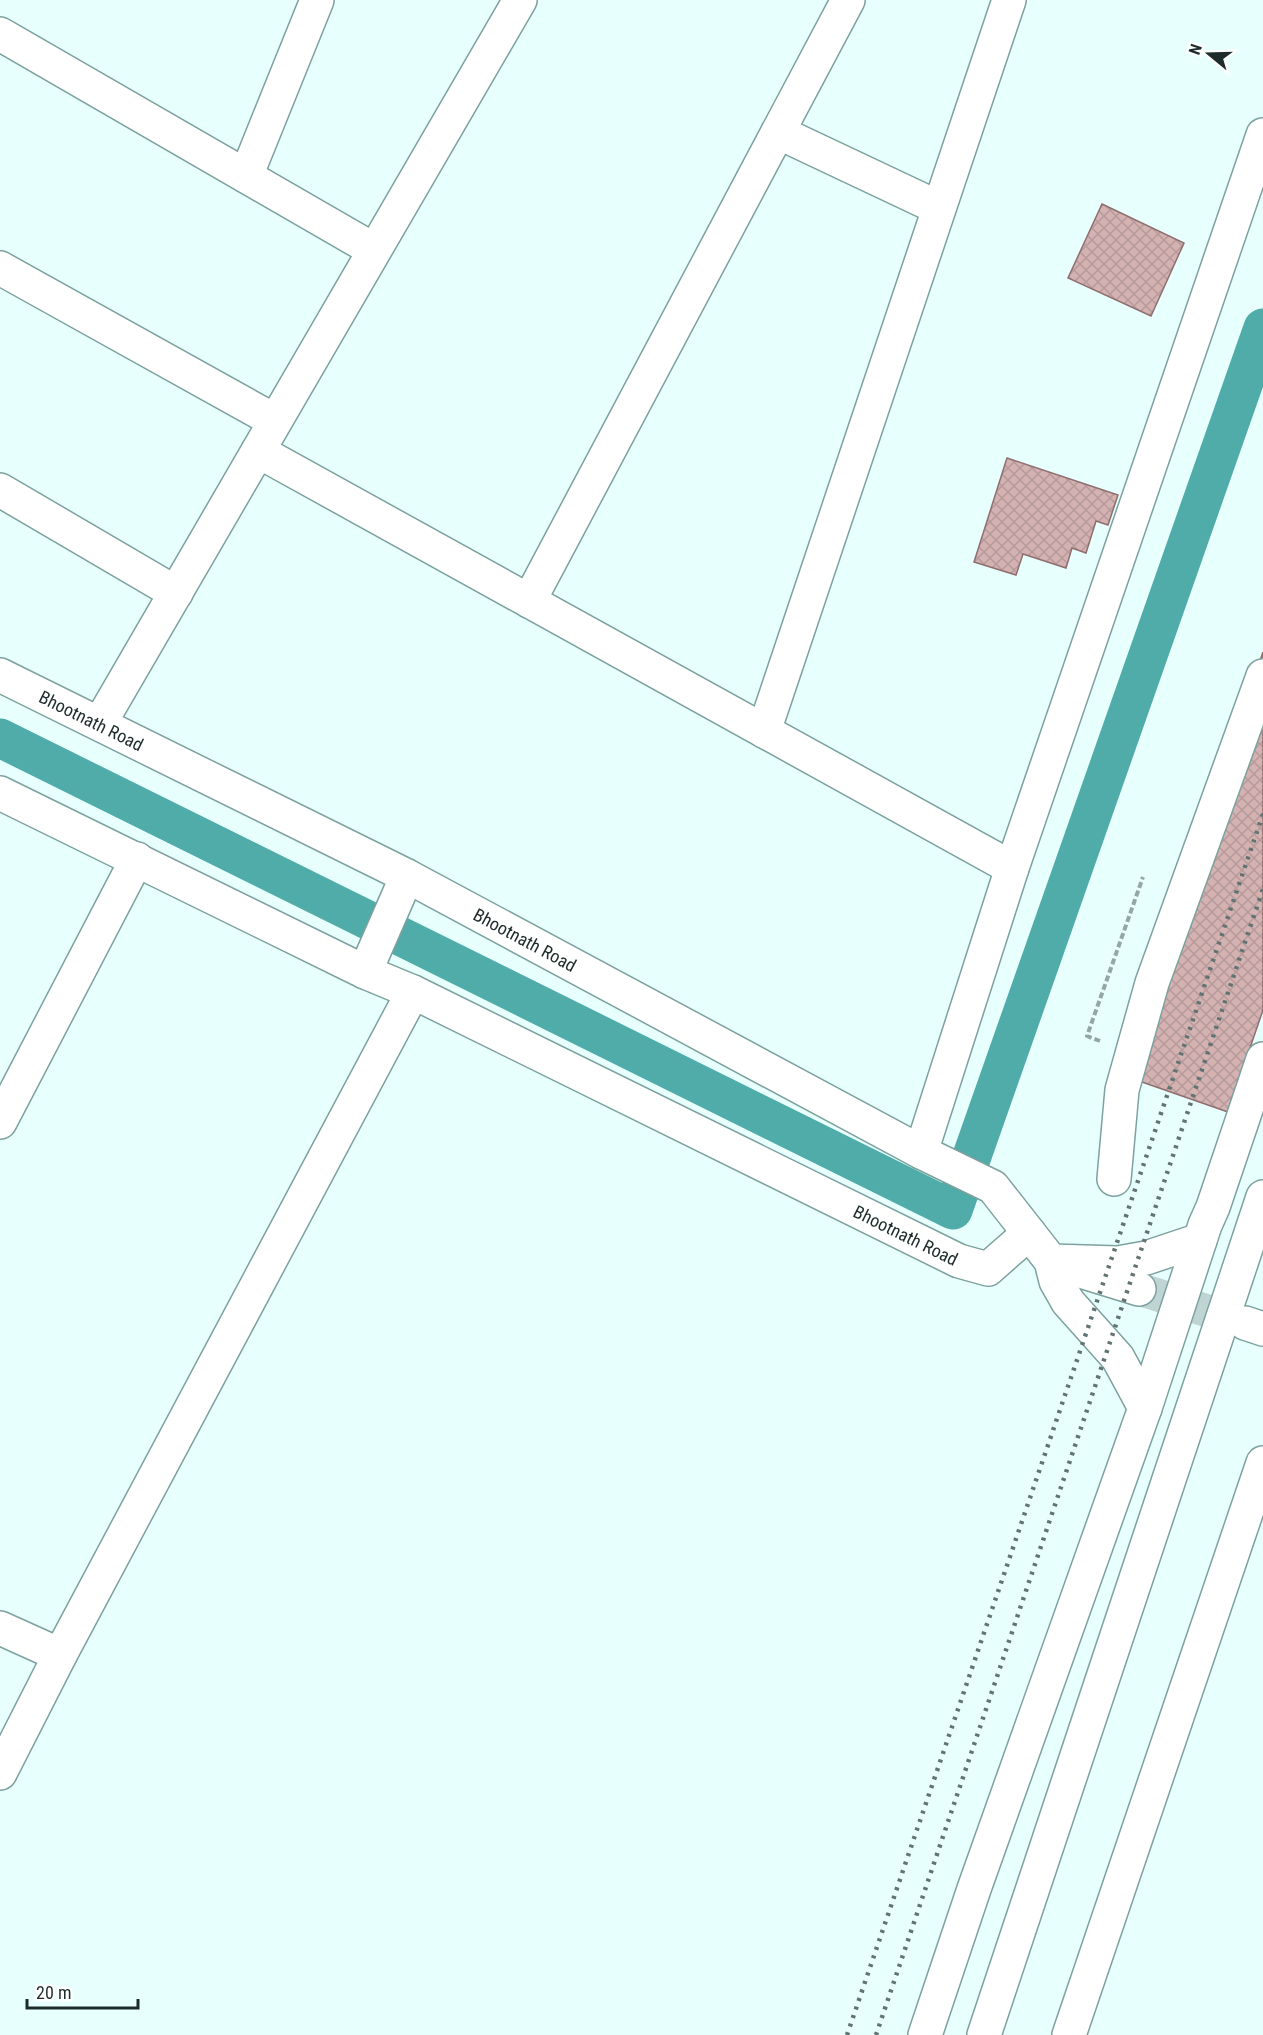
<svg xmlns="http://www.w3.org/2000/svg" width="1263" height="2035" viewBox="0 0 1263 2035" font-family="'Roboto Condensed',sans-serif">
	<style>
		.lines { fill: none; stroke-linecap: round; stroke-linejoin: round }
		.canal { stroke: #4faca8; stroke-width: 39 }
		.building { fill: url(#building-cross-hatch); stroke: #8e6e6e; stroke-width: 1.5 }
		.minor-tunnel { stroke: #bfd5d3; stroke-width: 33; stroke-dasharray: 33 16; stroke-linecap: butt }
		.minor-casing { stroke: #7ca19f; stroke-width: 36 }
		.highway-casing { stroke: #7ca19f; stroke-width: 36 }
		.path { stroke: #93a8a6; stroke-width: 4; stroke-dasharray: 6 3; stroke-linecap: butt }
		.minor { stroke: #fff; stroke-width: 33 }
		.highway { stroke: #fff; stroke-width: 33 }
		.rail { stroke: #617372; stroke-width: 4.5; stroke-dasharray: 3 6; stroke-linecap: butt }
		.labels { text-anchor: middle; dominant-baseline: central; stroke-width: 4.5; stroke-linejoin: round; paint-order: stroke }
		.street-label { font-size: 18px; fill: #1d2c2b; stroke: #fff }
	</style>
	<defs>
		<pattern id="building-cross-hatch" width="8" height="8" patternUnits="userSpaceOnUse" patternTransform="scale(1.5)"><rect width="8" height="8" fill="#d5b2b2"/><path d="M0 0l8 8M0 8l8-8" fill="none" stroke="#b69999"/></pattern>
	</defs>
	<rect width="100%" height="100%" fill="#e7fffd"/>
	<g class="lines">
		<path class="canal" d="M0,738L953,1210L1263,328"/>
	</g>
	<path class="building" d="M1102,204L1184,243L1151,316L1068,278Z
		M1007,458L1118,495L1108,525L1096,521L1086,553L1072,548L1066,568L1023,554L1016,575L974,562Z
		M1263,652V1010L1228,1112L1119,1074Z"/>
	<g class="lines">
		<path class="minor-tunnel" d="M1139,1289L1245,1323"/>
		<defs>
			<g id="minor">
				<path d="M0,34L374,250"/>
				<path d="M778,132L939,208"/>
				<path d="M246,176L317,0"/>
				<path d="M0,268L275,421"/>
				<path d="M258,451L1012,868"/>
				<path d="M0,490L176,593"/>
				<path d="M529,601L848,0"/>
				<path id="s1" d="M0,675L407,876L921,1152L993,1187L1051,1261L1056,1281L1068,1302L1118,1358L1145,1408"/>
				<path d="M100,723L520,0"/>
				<path d="M764,731L1009,0"/>
				<path id="s2" d="M0,793L365,972L413,992L959,1261L988,1269L1029,1233"/>
				<path d="M365,972L407,876"/>
				<path d="M0,1122L137,859"/>
				<path d="M921,1152L1012,868L1263,135"/>
				<path d="M1114,1179L1122,1090L1152,983L1263,676"/>
				<path d="M1051,1261L1118,1263L1146,1258L1200,1240"/>
				<path d="M1084,1272L1139,1289"/>
				<path d="M1245,1323L1263,1329"/>
				<path d="M0,1628L60,1655"/>
				<path d="M0,1773L60,1655L413,992"/>
				<path d="M1069,2035L1263,1463"/>
			</g>
			<path id="highway" d="M925,2035L974,1889L1145,1408L1205,1225L1213,1207L1263,1059
				M984,2035L1263,1197"/>
		</defs>
		<use href="#minor" class="minor-casing"/>
		<use href="#highway" class="highway-casing"/>
		<path class="path" d="M1100,1041L1087,1036L1143,877"/>
		<use href="#minor" class="minor"/>
		<use href="#highway" class="highway"/>
		<path class="rail" d="M847,2035L1263,814
			M876,2035L1263,889"/>
	</g>
	<g class="labels">
		<g class="street-label">
			<text stroke="none"><textPath href="#s1" startOffset="102">Bhootnath Road</textPath></text>
			<text stroke="none"><textPath href="#s1" startOffset="588">Bhootnath Road</textPath></text>
			<text stroke="none"><textPath href="#s2" startOffset="1008">Bhootnath Road</textPath></text>
		</g>
	</g>
	<g transform="translate(1209 54) rotate(289)" stroke="#ffffff" stroke-width="4.5" paint-order="stroke">
	<path d="M0-4.5L10 22L0 15L-10 22Z" fill="#1d2c2b"/>
	<text y="-9" font-size="16" font-weight="bold" text-anchor="middle" fill="#1d2c2b">N</text>
	</g>
	<path d="M27 1999v9h111v-9" fill="none" stroke="#1d2c2b" stroke-width="3"/>
	<text x="36" y="1999" font-size="18" fill="#1d2c2b" stroke="#ffffff" stroke-width="4.5" paint-order="stroke">20 m</text>
</svg>
